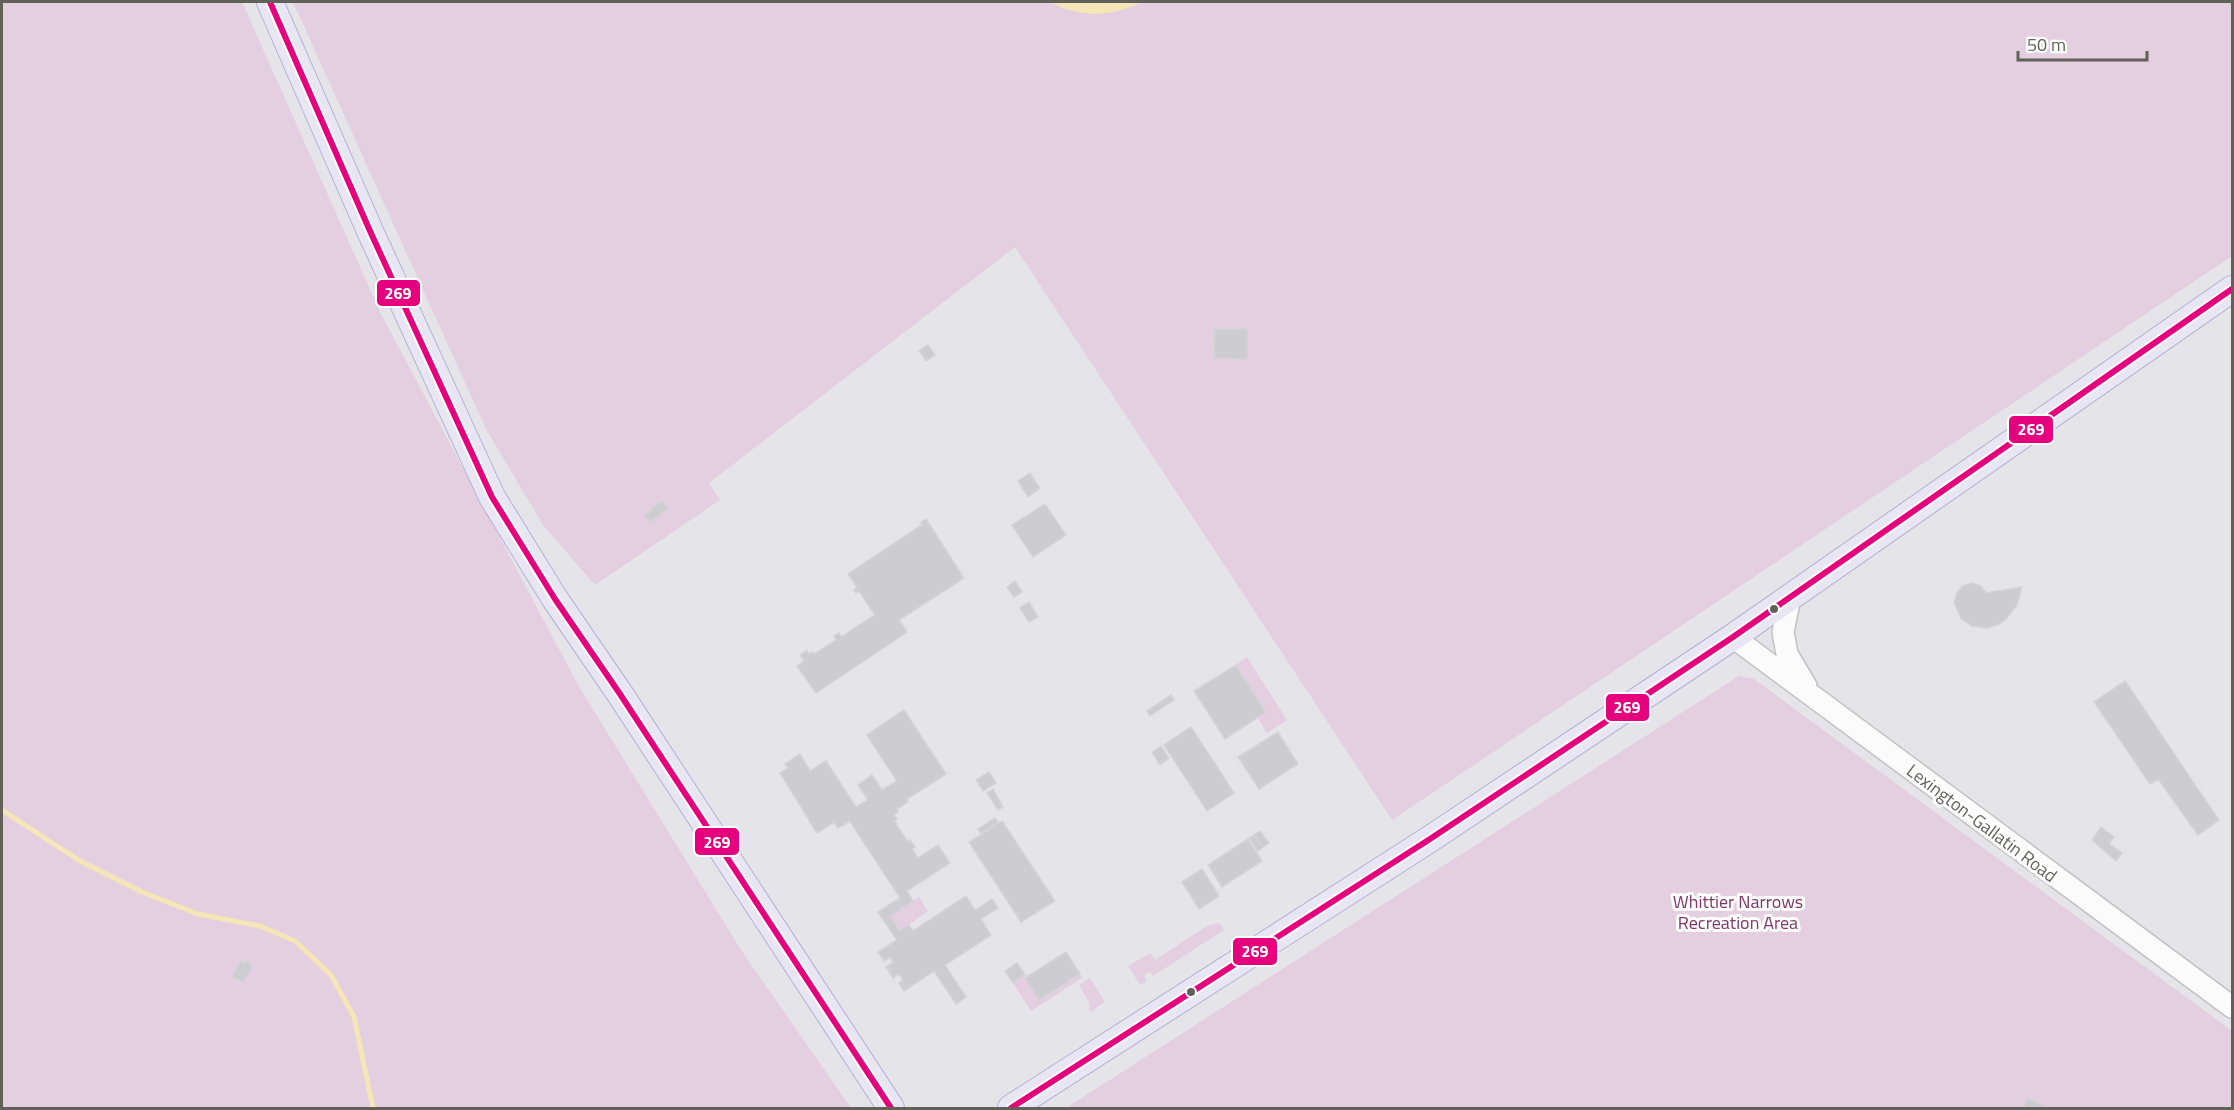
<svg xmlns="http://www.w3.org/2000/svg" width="2234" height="1110" viewBox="0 0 2234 1110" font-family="'Titillium Web',sans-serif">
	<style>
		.green { fill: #e3cfdf }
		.water { fill: #f5e6b7 }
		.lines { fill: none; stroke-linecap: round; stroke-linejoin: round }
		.stream { stroke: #f5e6b7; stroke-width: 5 }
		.building { fill: #cdccd0; stroke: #d3d3d8; stroke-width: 1.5 }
		.minor-casing { stroke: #c2c2c2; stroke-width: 24 }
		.major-casing { stroke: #b4b2d1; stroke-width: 28 }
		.minor { stroke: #fbfbfc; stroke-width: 21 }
		.major { stroke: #e7e6f2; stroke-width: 26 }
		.bus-1-casing { stroke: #fff; stroke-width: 10 }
		.bus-1 { stroke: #e5007d; stroke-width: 6 }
		.bus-dot { fill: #616059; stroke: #fff; stroke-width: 2 }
		.labels { text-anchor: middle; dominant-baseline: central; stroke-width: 6; stroke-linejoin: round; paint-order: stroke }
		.street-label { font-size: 18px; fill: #616059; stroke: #fff }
		.park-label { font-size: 18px; fill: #823766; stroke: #fff }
		.line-badge { stroke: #fff; stroke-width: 2 }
		.badge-label { font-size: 16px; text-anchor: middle; font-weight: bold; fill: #fff }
	</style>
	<rect width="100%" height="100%" fill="#e4e4e9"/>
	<path class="green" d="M2,2H242L381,314L578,685L741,950L851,1108H2Z
		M293,2H2232V256L1392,820L1015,247L709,483L720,500L595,585L543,525L486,429Z
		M1247,657L1287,720L1267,733L1258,718L1266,712L1236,665Z
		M1739,676L1754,679L2232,1031V1108H1066Z
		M919,897L928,911L900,931L890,916Z
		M1220,923L1224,930L1153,976L1150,972L1144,975L1147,981L1140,985L1128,966L1150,953L1155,960L1207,926Z
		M1080,974L1082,978L1031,1011L1013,983L1024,976L1040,1000Z
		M1090,978L1105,1002L1090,1012L1089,1002L1079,985Z"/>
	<path class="water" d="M1051,2H1141C1113,17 1078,18 1051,2Z"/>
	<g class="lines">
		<path class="stream" d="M2,810L80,861L142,892L198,914L260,926L295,941L331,975L354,1017L373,1108"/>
	</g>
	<path class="building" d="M1215,329H1247V359L1214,358Z
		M928,345L935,355L926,361L919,351Z
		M1030,473L1040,488L1028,497L1018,481Z
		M662,501L668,509L650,522L644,515Z
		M1045,504L1066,535L1033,557L1012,525Z
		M926,519L964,578L899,620L907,632L816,693L797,666L804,661L800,655L807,650L809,654L812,652L814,654L836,640L834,636L839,633L841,637L875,615L859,591L856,593L854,590L857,587L848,574L922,525L921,522Z
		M1015,581L1022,592L1014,597L1007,587Z
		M1972,583L1981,586L1986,593L2022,587L2017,605L2007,618L1999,624L1988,628L1972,626L1961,618L1954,603L1957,593L1963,586Z
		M1029,602L1038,617L1029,622L1020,608Z
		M1236,665L1266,712L1225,739L1194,691Z
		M2125,681L2219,820L2198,835L2158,779L2150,784L2094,702Z
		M1171,695L1174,700L1150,716L1147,711Z
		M904,710L946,774L907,799L908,802L897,809L898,812L894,815L897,819L894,821L908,842L910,840L915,847L912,849L918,858L938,845L950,863L907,891L913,901L890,916L900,931L909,925L913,931L966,896L975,910L992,899L998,908L981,919L991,935L945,965L966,997L956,1004L934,971L904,991L899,983L903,980L899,974L893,978L886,967L893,962L890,957L884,961L878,952L897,940L878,912L900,898L850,821L838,828L834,822L817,833L780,773L788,768L785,764L800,754L810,771L826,761L856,807L868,800L858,785L872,775L882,790L897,781L867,735Z
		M1191,727L1234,793L1207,811L1164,745Z
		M1278,732L1298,764L1259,789L1238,757Z
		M1161,746L1169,758L1160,765L1152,752Z
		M989,772L996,783L983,791L976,780Z
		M993,789L1003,807L998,810L987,793Z
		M995,818L998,822L981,833L978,829Z
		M1002,821L1055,901L1021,922L969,842Z
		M2101,827L2114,837L2109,844L2122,853L2116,861L2092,840Z
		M1260,831L1269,843L1263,847L1254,835Z
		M1254,835L1263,847L1258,851L1249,838Z
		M1248,839L1262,861L1222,887L1208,865Z
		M1202,869L1219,896L1199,909L1182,882Z
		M1066,952L1080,974L1039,1000L1025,978Z
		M241,961L245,964L247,961L252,963L250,966L252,967L243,983L232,977Z
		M1017,963L1025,975L1013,983L1005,971Z
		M2027,1098L2048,1107L2047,1108H2023Z"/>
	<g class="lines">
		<defs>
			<path id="minor" d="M1790,598L1783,632L1787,654L1806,686
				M1733,637L2232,1007"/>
			<path id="major" d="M270,2L370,231L492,497L555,599L620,694L891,1108
				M1011,1108L1430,839L1733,637L2232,289"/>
		</defs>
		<use href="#minor" class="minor-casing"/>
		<use href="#major" class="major-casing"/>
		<use href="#minor" class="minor"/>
		<use href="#major" class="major"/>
		<defs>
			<path id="bus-1" d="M270,2L370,231L492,497L555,599L620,694L891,1108
				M1011,1108L1430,839L1733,637L2232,289"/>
		</defs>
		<use href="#bus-1" class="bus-1-casing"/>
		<use href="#bus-1" class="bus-1"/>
	</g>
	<g class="bus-dot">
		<circle cx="1774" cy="609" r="5"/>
		<circle cx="1191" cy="992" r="5"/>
	</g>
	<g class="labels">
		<g class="street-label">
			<text transform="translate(1982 823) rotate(37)">Lexington-Gallatin Road</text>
		</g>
		<g class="park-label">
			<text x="1738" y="901">Whittier Narrows<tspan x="1738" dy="21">Recreation Area</tspan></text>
		</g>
	</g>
	<g class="line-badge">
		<rect x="376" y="279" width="45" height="28" rx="6" fill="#e5007d"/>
		<rect x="2008" y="415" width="46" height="29" rx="6" fill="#e5007d"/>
		<rect x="1605" y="693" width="45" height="29" rx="6" fill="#e5007d"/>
		<rect x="694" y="827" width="46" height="29" rx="6" fill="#e5007d"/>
		<rect x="1232" y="937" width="46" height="29" rx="6" fill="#e5007d"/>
	</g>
	<g class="badge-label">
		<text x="398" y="299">269</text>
		<text x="2031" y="435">269</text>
		<text x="1627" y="713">269</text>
		<text x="717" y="848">269</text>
		<text x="1255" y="957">269</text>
	</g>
	<rect width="2234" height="1110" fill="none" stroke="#616059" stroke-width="6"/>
	<path d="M2018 51v9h129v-9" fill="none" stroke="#616059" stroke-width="3"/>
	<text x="2027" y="51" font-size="18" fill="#616059" stroke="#ffffff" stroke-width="4.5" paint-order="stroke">50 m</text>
</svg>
